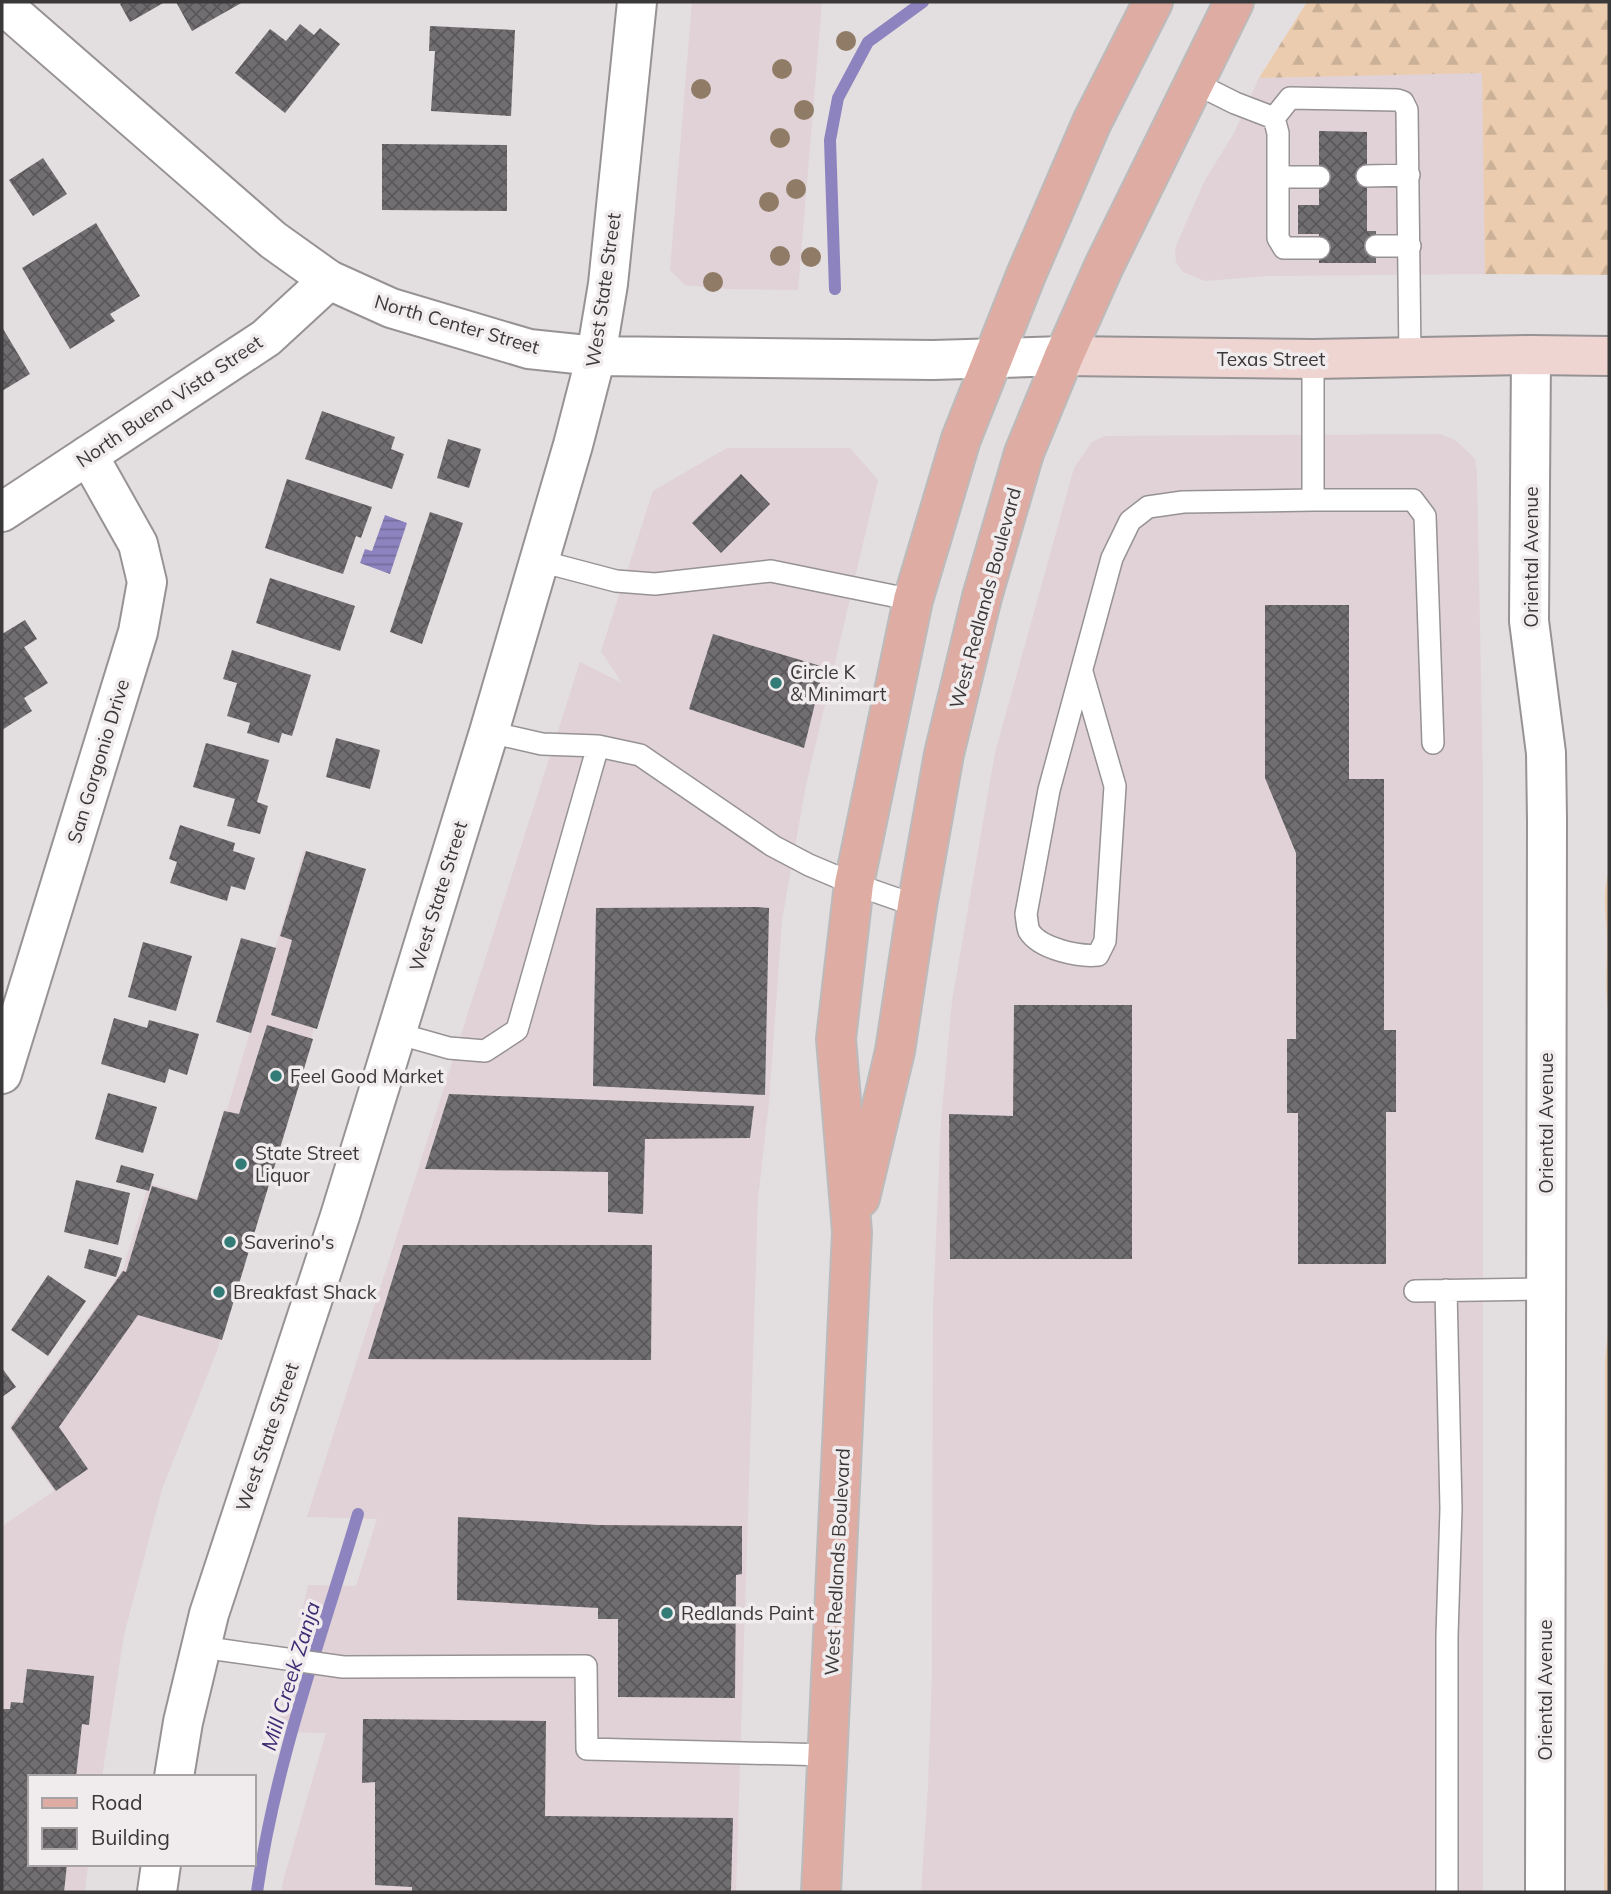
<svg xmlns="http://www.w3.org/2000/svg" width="1611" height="1894" viewBox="0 0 1611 1894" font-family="Mulish,sans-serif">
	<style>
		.built { fill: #e0d2d6 }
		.green { fill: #ebccae }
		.forest { fill: url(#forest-firs) }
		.water { fill: url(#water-rules) }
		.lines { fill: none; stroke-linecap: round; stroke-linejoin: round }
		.stream { stroke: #8d84bf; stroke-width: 12 }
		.building { fill: url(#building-cross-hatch) }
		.service-casing { stroke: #979294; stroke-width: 24 }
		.minor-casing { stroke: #979294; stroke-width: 42 }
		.tertiary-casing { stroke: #979294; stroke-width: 42 }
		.secondary-casing { stroke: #979294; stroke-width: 42 }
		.primary-casing { stroke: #bcbbbc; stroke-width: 42 }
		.service { stroke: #fff; stroke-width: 21 }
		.minor { stroke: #fff; stroke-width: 38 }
		.tertiary { stroke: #fff; stroke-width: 38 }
		.secondary { stroke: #efd5d1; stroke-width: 38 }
		.primary { stroke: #dfaca3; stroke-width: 38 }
		.tree { fill: #907c66 }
		.poi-dot { fill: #337b77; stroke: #f0ebed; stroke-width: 2.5 }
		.labels { text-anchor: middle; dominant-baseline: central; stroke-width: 7; stroke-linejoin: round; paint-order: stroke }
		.street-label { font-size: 19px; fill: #3a3839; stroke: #f0ebed }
		.poi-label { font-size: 19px; fill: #3a3839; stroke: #f0ebed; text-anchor: start }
		.water-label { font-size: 21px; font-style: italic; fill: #3d2b73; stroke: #f0ebed }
	</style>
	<defs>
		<pattern id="forest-firs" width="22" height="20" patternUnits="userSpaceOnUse" patternTransform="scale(1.75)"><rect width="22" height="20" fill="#ebccae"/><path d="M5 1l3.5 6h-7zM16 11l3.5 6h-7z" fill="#cab096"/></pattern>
		<pattern id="water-rules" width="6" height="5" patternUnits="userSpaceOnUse" patternTransform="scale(1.75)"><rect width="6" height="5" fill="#8d84bf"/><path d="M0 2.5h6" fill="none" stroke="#746d9c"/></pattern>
		<pattern id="building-cross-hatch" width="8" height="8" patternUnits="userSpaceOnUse" patternTransform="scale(1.75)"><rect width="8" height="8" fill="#716e71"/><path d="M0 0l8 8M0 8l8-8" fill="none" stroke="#595759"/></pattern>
	</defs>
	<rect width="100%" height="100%" fill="#e3dedf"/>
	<path class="built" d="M692,2H822L798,290L727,289L685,285L670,270Z
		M1483,72L1485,274L1266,276L1205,281L1183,272L1176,262L1175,248L1205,180L1234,133L1259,78Z
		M1440,434L1455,440L1465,449L1475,459L1477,474L1483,783V1892H921L928,1787L932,1677L933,1309L941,1122L952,1001L995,753L1074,468L1092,442L1105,436Z
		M727,448H850L878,480L806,785L782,920L769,1102L758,1198L736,1892H282V1885L326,1733L276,1732L308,1585L356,1586L377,1519L307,1517L580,662L622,683L601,651L653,491Z
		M304,850L362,870L218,1348L162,1489L124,1635L102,1777H30V1864H88L85,1892H2V1526L54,1491L9,1427L123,1269L149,1183L197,1198L224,1110H227Z"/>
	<path class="green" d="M1609,872V1013C1604,989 1607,967 1607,942C1607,919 1601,895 1609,872Z
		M1609,1320V1892H1604L1605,1362Z"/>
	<path class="forest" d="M1307,2H1609V275L1485,274L1482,73L1259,78Z"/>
	<path class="water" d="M385,515L407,523L390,574L360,563L365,549L372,551Z"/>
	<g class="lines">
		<path class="stream" d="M835,289L830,140L838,98L868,42L923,2
			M257,1892C275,1763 321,1639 358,1514"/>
	</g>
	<path class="building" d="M123,2H165L130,22L120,4Z
		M176,2H243L192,31Z
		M300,24L314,35L320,28L340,44L285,113L235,73L270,29L286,41Z
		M430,26L515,30L511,116L431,111L435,51H429Z
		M1319,131L1367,132V231H1376V263H1319V234H1298V205H1319Z
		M382,144L507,145V211L382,210Z
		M43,158L67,194L33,216L9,180Z
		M96,223L140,296L110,314L115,321L70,349L22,268Z
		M2,327L30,374L2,391Z
		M322,411L395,437L391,449L404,454L392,489L305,459Z
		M448,439L481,449L469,488L437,478Z
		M741,474L770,504L721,553L692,523Z
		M287,479L372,507L361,538L356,536L343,574L265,548Z
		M430,512L463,523L422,644L390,632Z
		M270,578L355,606L340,651L256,623Z
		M1265,605H1349V779H1384V1030H1396V1112H1386V1264H1298V1113H1287V1039H1296V853L1265,778Z
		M25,620L37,639L24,647L48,683L24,698L32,711L2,730V634Z
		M713,634L824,667L804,748L689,709Z
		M232,650L311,675L292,736L282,733L279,743L247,733L250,723L227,716L237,683L223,679Z
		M336,738L380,750L370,789L326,777Z
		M206,743L269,760L257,802L268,806L260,834L227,826L235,799L193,787Z
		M180,825L235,843L233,851L255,858L245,890L231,886L227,901L170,883L177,862L169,859Z
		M306,851L366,869L317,1029L271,1015L292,940L280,936Z
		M756,907L769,908L765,1095L593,1086L596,908Z
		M241,938L276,948L251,1033L216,1022Z
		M143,942L192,956L176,1011L128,997Z
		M1014,1005H1132V1259H950L949,1114L1013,1116Z
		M114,1018L147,1028L149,1020L199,1034L187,1075L169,1069L165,1083L101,1064Z
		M267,1025L313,1039L222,1340L138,1315L59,1427L88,1469L56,1491L11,1428L123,1271L126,1272L152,1186L197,1200L224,1111L239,1114Z
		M108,1093L157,1107L143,1153L95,1139Z
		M449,1094L754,1106L750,1138L645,1139L643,1214L608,1212V1172L425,1169Z
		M121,1165L154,1174L149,1191L116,1182Z
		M76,1180L130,1193L118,1245L64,1232Z
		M403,1245H652L651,1360L368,1359Z
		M89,1249L122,1258L116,1277L84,1268Z
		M48,1275L86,1301L48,1356L11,1330Z
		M2,1368L16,1387L2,1397Z
		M458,1517L598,1525L742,1526V1574L736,1575L735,1698L618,1697V1619H598V1608L457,1600Z
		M27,1669L94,1676L89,1725L82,1724L76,1777H30V1864H67L64,1892H2V1709H10L11,1702L23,1703Z
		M363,1719L546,1721L545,1816L733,1818L731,1891L412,1892V1887L375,1885V1782L362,1783Z"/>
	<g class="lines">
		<defs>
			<path id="service" d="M1193,82L1235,103L1274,118L1290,98L1397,100L1403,102L1407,110L1410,358
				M1274,118L1278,133V238L1284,248H1319
				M1367,176L1409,175
				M1278,177H1319
				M1376,246H1410
				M1313,500H1413L1425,516L1433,743
				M540,561L616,581L655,584L771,571L913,600
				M1082,672L1115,786L1105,941L1098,955C1079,957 1040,949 1029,931C1027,926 1027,919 1026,914L1049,790L1112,558L1130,521L1148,507L1183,502L1313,500V359
				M489,732L542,744L598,746L640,755L773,846L809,865L854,884L917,906
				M396,1033L449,1048L485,1051L517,1030L598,746
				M1446,1290L1451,1509L1447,1636V1892
				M1415,1291L1545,1289
				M201,1647L343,1667L586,1666L587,1749L828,1755"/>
			<path id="minor" d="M1531,355L1529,621L1546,753L1547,820L1545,1892
				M2,512L266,338L329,280
				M2,1074L138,632L147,582L138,544L88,455"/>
			<path id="tertiary" d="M2,4L273,240L329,280L391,308L529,349L596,356L933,360L1064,356
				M174,1777L183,1722L209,1614L340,1216L489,732L573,445L596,356L608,284L637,2
				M157,1892L161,1864"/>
			<path id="secondary" d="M1064,356L1313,359L1531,355L1609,356"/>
			<path id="primary" d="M860,1198L895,1051L917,906L944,754L982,597L1024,453L1064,356L1104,266L1234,2
				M821,1892L852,1232L836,1039L854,884L913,600L961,439L1026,275L1092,122L1153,2"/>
		</defs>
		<use href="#service" class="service-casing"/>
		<use href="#minor" class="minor-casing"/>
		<use href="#tertiary" class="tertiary-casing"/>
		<use href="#secondary" class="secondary-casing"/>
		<use href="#primary" class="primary-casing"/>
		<use href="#service" class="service"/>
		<use href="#minor" class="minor"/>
		<use href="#tertiary" class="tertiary"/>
		<use href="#secondary" class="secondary"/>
		<use href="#primary" class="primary"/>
	</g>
	<g class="tree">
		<circle cx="846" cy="41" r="10"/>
		<circle cx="782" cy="69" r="10"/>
		<circle cx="701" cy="89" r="10"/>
		<circle cx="804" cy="110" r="10"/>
		<circle cx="780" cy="138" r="10"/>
		<circle cx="796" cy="189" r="10"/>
		<circle cx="769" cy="202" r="10"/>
		<circle cx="780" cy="256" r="10"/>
		<circle cx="811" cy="257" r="10"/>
		<circle cx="713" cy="282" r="10"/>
	</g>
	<g class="poi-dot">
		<circle cx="776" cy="683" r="7"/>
		<circle cx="276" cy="1076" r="7"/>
		<circle cx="241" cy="1164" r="7"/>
		<circle cx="230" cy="1242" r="7"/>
		<circle cx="219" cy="1292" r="7"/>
		<circle cx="667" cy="1613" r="7"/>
	</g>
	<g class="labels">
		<g class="street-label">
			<text transform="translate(603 290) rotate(-82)">West State Street</text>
			<text transform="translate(457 324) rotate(16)">North Center Street</text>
			<text x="1271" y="359">Texas Street</text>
			<text transform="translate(169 401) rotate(-34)">North Buena Vista Street</text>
			<text transform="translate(1531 557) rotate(-90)">Oriental Avenue</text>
			<text transform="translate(985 598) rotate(-75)">West Redlands Boulevard</text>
			<text transform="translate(98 761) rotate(-73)">San Gorgonio Drive</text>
			<text transform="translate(438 896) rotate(-73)">West State Street</text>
			<text transform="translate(1546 1123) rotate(-90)">Oriental Avenue</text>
			<text transform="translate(267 1437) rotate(-71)">West State Street</text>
			<text transform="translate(837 1562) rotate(-87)">West Redlands Boulevard</text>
			<text transform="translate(1545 1690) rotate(-90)">Oriental Avenue</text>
		</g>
		<g class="poi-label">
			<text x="790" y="672">Circle K<tspan x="790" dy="22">&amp; Minimart</tspan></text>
			<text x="290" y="1076">Feel Good Market</text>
			<text x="255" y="1153">State Street<tspan x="255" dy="22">Liquor</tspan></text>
			<text x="244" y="1242">Saverino's</text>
			<text x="233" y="1292">Breakfast Shack</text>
			<text x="681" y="1613">Redlands Paint</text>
		</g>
		<g class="water-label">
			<text transform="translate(290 1676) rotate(-73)">Mill Creek Zanja</text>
		</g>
	</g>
	<rect width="1611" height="1894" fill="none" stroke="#3a3839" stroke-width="7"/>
	<rect x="28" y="1775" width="228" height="91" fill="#f0ebed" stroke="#a7a3a5" stroke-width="2"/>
	<rect x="42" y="1798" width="35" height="10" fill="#dfaca3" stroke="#a7a3a5" stroke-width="2"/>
	<text x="91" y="1810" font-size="21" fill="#3a3839">Road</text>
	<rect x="42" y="1828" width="35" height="21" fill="url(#building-cross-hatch)" stroke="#a7a3a5" stroke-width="2"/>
	<text x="91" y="1845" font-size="21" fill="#3a3839">Building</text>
</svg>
